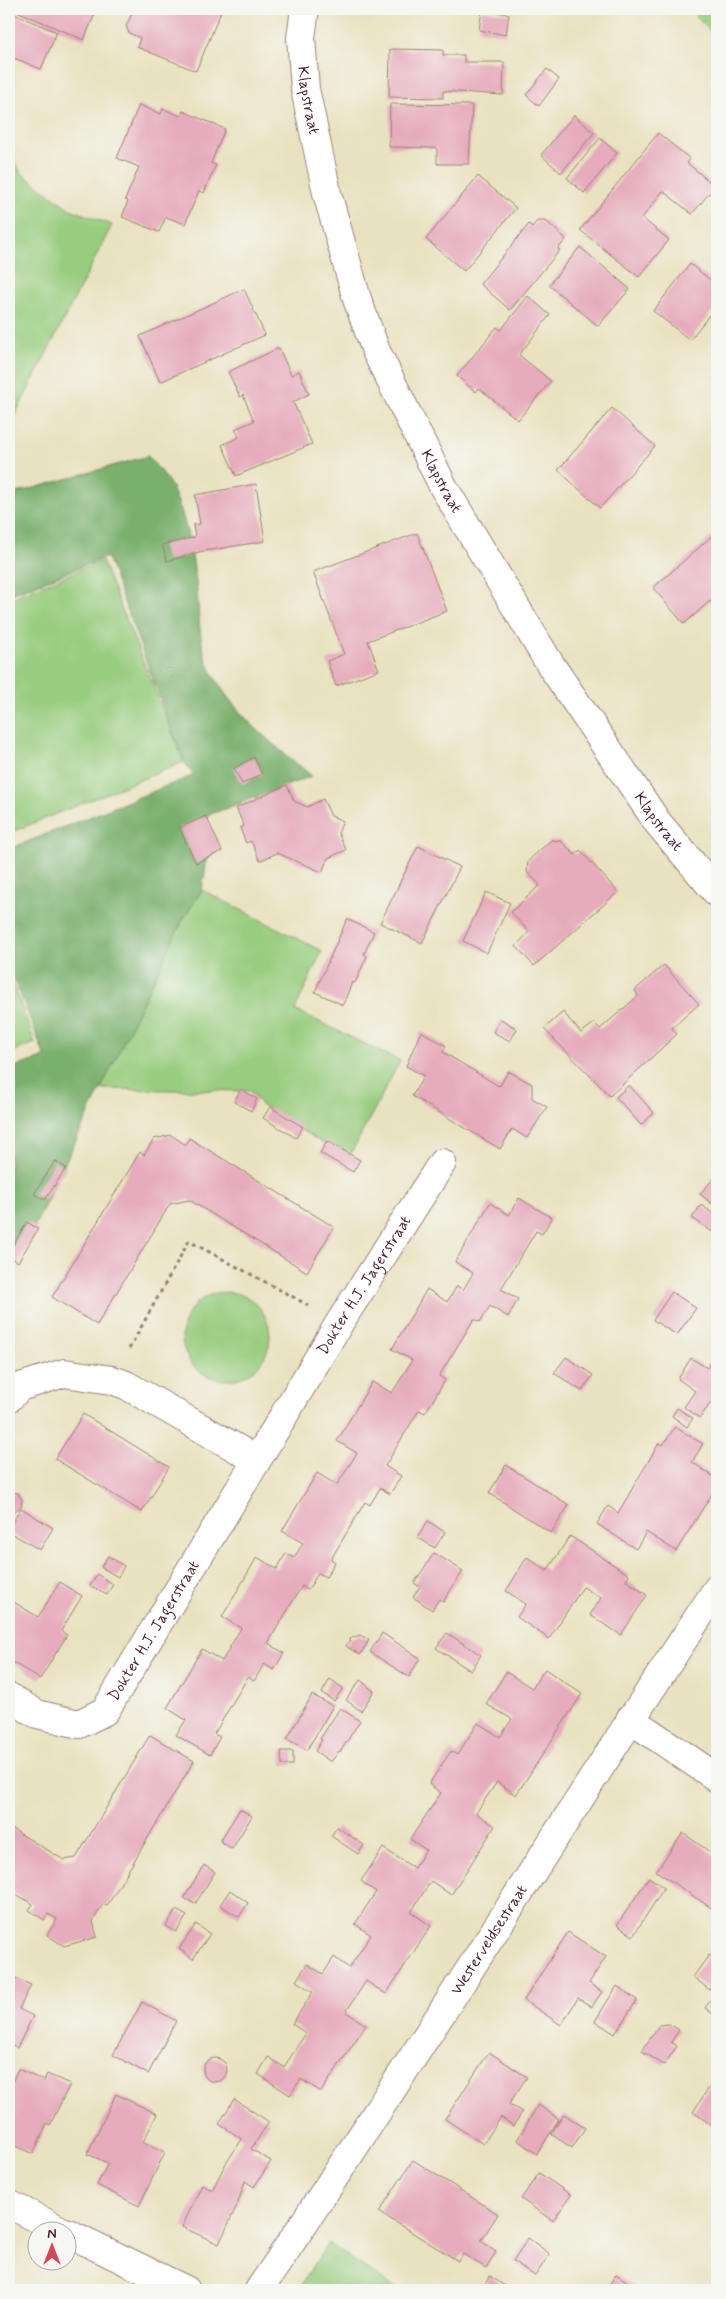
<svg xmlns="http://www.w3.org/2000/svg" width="726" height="2299" viewBox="0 0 726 2299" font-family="Mynerve,sans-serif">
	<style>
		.green { fill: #98cc7e; stroke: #717654 }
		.forest { fill: #7ab06d; stroke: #62684c }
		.building { fill: #e6abbc }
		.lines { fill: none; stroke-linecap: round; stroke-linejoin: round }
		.minor-casing { stroke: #9a8076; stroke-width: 30 }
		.path { stroke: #9a8076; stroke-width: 3; stroke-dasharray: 4 4; stroke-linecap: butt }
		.minor { stroke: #fff; stroke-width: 28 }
		.labels { text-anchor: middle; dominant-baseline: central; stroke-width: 4.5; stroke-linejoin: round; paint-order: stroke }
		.street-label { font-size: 16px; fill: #4a1f2b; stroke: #f6f6f2 }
	</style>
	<rect width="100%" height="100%" fill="#f6f6f2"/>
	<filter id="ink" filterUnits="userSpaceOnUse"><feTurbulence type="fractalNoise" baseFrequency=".02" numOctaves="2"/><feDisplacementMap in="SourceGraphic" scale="10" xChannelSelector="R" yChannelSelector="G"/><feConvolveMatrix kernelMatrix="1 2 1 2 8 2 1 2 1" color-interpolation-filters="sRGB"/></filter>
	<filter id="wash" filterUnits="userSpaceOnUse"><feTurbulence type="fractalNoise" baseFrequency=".0096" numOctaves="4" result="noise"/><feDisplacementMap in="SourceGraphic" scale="20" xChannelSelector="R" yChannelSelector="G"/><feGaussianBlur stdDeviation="1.12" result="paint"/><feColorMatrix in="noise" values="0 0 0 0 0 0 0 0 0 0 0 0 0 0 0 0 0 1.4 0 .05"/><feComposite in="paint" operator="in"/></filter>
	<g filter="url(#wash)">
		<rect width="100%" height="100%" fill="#e9e2c0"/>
		<path class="green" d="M688,9H717V38Z
			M9,151L21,173L70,209L112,225L9,427Z
			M102,561L184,762L9,833V599Z
			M202,890L322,951L295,1010L400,1061L348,1159L261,1105L251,1091L100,1089L182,921Z
			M9,972L35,1043L9,1053Z
			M182 1336a44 44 0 1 1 88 0a44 44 0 1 1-88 0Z
			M328,2243L398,2290H298Z"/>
		<path class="forest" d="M148,456C156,467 168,478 173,490C186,519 192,551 196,582C200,612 197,645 212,672C234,715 275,746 312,776L203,817L208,854L202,890L182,921L9,1279V1069L45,1057L9,965V849L194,775L184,762L107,557L9,595V495Z"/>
		<g id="blocks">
			<path class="building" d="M12,9H90L96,11L84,40Z
				M134,9H222L196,71L137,47L140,38L129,33L126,26Z
				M482,10L509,14L506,35L479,30Z
				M9,12L57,32L41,69L9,56Z
				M390,49L443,50V55H464V62H504L503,95L443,91V98L389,97Z
				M547,69L559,79L539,106L526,95Z
				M390,104L472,105L469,164H437V148L389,147Z
				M139,105L161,114L163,109L181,116L183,111L225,129L211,163L216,165L204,193L199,191L185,224L166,217L159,232L122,217L128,201L125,200L139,167L117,158Z
				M574,115L594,133L561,173L541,155Z
				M658,133L690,159L687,163L715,186L692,214L663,191L642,218L669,240L639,277L580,230Z
				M600,138L617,153L584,193L567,178Z
				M478,176L516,208L464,271L426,239Z
				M537,221H546L566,239L558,249L560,250L510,310L480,284L529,224L532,227Z
				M580,247L630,289L598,326L549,285Z
				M690,264L717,285V305L690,340L653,311Z
				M244,289L265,335L160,382L140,336Z
				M528,296L550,315L519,355L551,381L518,420L479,388L476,392L457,376L497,327L501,330Z
				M279,348L291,375L299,371L309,394L293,402L312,444L236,476L222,445L239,437L235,429L254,421L243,395L240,397L228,372Z
				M612,408L655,446L600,508L558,470Z
				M256,484L265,541L199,552L167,561L162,545L195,537L193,525L200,524L195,495Z
				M417,533L447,611L368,641L379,670L336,686L327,661L344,654L313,572Z
				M713,535L717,539V609L710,601L684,624L653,588Z
				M254,757L262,774L242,784L234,768Z
				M287,785L294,801L307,807L323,799L331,816L343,821L338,833L346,850L328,858L322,872L277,853L260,861L251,841L246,843L240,828L244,826L236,808Z
				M206,816L222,851L196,863L179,828Z
				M551,840L561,841L575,855L580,850L618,892L534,966L516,946L529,932L511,912L540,885L527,872L528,861Z
				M418,846L460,867L422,943L380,923Z
				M486,892L510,903L487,953L463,941Z
				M347,919L374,932L364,954L367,956L355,983L352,982L343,1005L315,992Z
				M664,965L699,1004L672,1028L677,1034L610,1096L544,1029L563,1012L581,1033L594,1023L600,1029L638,996L635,990Z
				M501,1019L517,1029L510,1041L493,1032Z
				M421,1031L446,1046L443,1052L497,1085L500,1086L508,1071L532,1084V1098L547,1107L527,1138L512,1129L500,1149L412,1096L424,1076L406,1066Z
				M629,1085L654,1113L641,1125L616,1097Z
				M241,1089L257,1099L251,1111L234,1102Z
				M270,1107L303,1127L296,1138L263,1118Z
				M171,1135L186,1145L189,1138L334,1227L307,1272L189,1200L170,1204L97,1325L52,1297L140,1152L144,1155L154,1139Z
				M327,1141L360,1160L353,1172L320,1153Z
				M55,1161L66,1168L45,1200L34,1194Z
				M714,1178L717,1180V1208L700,1194Z
				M519,1198L552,1218L542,1234L536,1231L501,1289L518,1299L508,1317L490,1306L480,1322L474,1319L439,1376L445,1380L435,1397L425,1413L419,1410L385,1466L401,1476L390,1494L380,1488L370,1505L365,1502L331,1559L335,1562L326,1577L318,1573L308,1590L302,1586L268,1643L284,1653L274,1670L264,1664L254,1681L248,1677L214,1734L220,1737L210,1755L176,1735L186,1720L167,1708L202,1649L222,1661L241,1628L222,1617L257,1557L277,1569L286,1553L294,1558L303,1543L282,1531L317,1473L337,1485L357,1453L337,1441L372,1382L392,1393L402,1377L412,1360L392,1349L427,1289L447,1302L457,1286L463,1290L473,1273L455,1262L490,1203L509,1215Z
				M701,1205L717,1216V1229L714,1233L692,1218Z
				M27,1222L38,1229L18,1262L9,1257V1252Z
				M672,1292L696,1308L677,1335L653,1320Z
				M717,1352V1406L711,1402L700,1418L684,1407L695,1391L678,1379L691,1358L707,1368Z
				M566,1357L593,1375L582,1391L554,1373Z
				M677,1408L693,1418L687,1427L672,1416Z
				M83,1414L169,1467L142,1512L55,1459Z
				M675,1427L703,1444L692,1462L717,1479V1486L676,1551L646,1532L636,1549L597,1524L608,1506L618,1513L659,1443L663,1445Z
				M506,1465L569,1505L551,1533L489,1493Z
				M11,1492L18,1493L22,1500L21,1506L15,1511L9,1509V1493Z
				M21,1508L53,1528L40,1550L9,1532V1528Z
				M428,1521L445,1532L435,1548L417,1537Z
				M570,1536L629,1575L626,1580L647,1595L621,1635L590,1615L601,1598L583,1587L549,1639L517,1617L526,1604L506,1591L527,1557L547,1571Z
				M434,1553L463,1571L443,1602L439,1599L432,1610L413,1597L420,1587L414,1583Z
				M108,1556L124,1566L118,1577L101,1567Z
				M97,1574L113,1584L107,1595L90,1586Z
				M60,1582L82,1596L61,1631L67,1635L40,1679L9,1660V1599L38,1617Z
				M382,1633L420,1658L409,1677L370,1652Z
				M447,1633L481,1655L471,1671L436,1648Z
				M360,1635L369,1640L360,1655L346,1646L351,1638Z
				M545,1669L582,1694L516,1795L497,1782L486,1798L476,1813L495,1826L451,1895L431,1881L411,1912L431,1926L386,1994L366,1981L346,2012L366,2025L321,2092L301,2079L290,2095L258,2074L268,2057L284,2067L306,2033L292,2024L313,1992L296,1981L307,1964L323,1974L334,1957L349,1968L371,1935L355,1924L376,1892L361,1881L383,1848L414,1868L426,1850L410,1839L441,1793L429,1784L451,1751L457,1755L478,1723L500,1737L512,1719L486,1704L506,1672L532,1688Z
				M330,1679L343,1688L334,1701L322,1693Z
				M360,1680L374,1691L361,1711L346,1700Z
				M312,1695L333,1706L307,1750L287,1739Z
				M340,1708L360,1721L340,1752L339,1751L331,1762L315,1751L322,1740L320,1739Z
				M150,1735L194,1761L107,1906L103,1904L93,1921L97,1937L64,1946L47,1935L57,1919L48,1914L44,1920L29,1910L33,1904L9,1890V1827L64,1860L76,1858Z
				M281,1751H293V1765H282Z
				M240,1809L252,1816L232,1849L220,1841Z
				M337,1827L364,1845L358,1854L331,1836Z
				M683,1833L717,1857V1912L656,1871Z
				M204,1865L215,1872L195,1904L184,1898Z
				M649,1877L664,1888L633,1936L617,1925Z
				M230,1890L248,1903L239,1917L220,1905Z
				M176,1910L187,1916L176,1932L166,1926Z
				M196,1924L210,1934L193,1959L179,1949Z
				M568,1932L606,1957L589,1983L602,1992L597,1999L592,2007L578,1998L561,2025L524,2000Z
				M709,1955L717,1961V1978L710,1990L693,1977Z
				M13,1977L31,1985L19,2009L33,2016L17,2048L9,2043V1987Z
				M617,1986L637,2000L615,2034L595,2021Z
				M717,1990V2017L705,2008Z
				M142,2002L176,2021L148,2074L113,2055Z
				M669,2024L679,2030L671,2042L677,2046L664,2065L642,2051L659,2025Z
				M489,2052L527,2077L509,2104L522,2112L518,2119L513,2126L501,2117L483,2144L445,2119Z
				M203 2070a12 12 0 1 1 24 0a12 12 0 1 1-24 0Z
				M18,2069L44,2081L47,2074L70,2084L50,2125L47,2123L33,2154L9,2143V2089Z
				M710,2086L717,2091V2129L693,2112Z
				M116,2094L157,2114L143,2142L165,2152L139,2206L97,2185L108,2163L87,2154Z
				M234,2099L269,2122L251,2149L271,2161L254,2187L245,2181L238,2203L219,2244L182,2227L202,2185L212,2190L225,2165L242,2139L219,2124Z
				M538,2105L559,2119L537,2154L517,2140Z
				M564,2114L585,2128L572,2148L551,2134Z
				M413,2160L498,2214L481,2241L496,2252L486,2268L463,2254L458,2261L379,2212Z
				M539,2173L571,2195L553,2221L521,2199Z
				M528,2238L550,2254L535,2276L513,2261Z
				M616,2274L640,2290H612L608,2287Z
				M490,2276L511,2290H481Z"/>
		</g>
	</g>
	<g filter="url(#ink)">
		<use href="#blocks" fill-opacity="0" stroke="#9a8076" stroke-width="1"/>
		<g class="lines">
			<defs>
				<g id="minor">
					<path id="s1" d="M305,9L301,38L305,89L327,193L357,299L376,351L444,488L550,664L658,823L717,893"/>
					<path id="s2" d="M9,1398L20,1387L64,1373L112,1380L126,1385L257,1460L340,1322L442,1163"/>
					<path id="s3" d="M9,1697L37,1714L79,1724L105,1711L257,1460"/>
					<path d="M630,1719L717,1778"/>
					<path d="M9,2204L64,2232"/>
					<path d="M68,2233L186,2290"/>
					<path id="s4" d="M259,2290C416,2059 562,1821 717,1589"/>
				</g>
			</defs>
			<use href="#minor" class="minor-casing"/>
			<path class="path" d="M129,1349L189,1241L308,1305"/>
			<use href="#minor" class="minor"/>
		</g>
	</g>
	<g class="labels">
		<g class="street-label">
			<text stroke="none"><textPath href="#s1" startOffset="92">Klapstraat</textPath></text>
			<text stroke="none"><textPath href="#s1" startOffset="498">Klapstraat</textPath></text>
			<text stroke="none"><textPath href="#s1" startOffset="902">Klapstraat</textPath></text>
			<text stroke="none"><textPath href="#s2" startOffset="481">Dokter H.J. Jagerstraat</textPath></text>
			<text stroke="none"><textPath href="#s3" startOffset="199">Dokter H.J. Jagerstraat</textPath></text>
			<text stroke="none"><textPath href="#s4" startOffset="419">Westerveldsestraat</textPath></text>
		</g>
	</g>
	<rect width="726" height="2299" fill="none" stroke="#f6f6f2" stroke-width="30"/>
	<g transform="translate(52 2246)"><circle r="24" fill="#f6f6f2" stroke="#b1a0a2"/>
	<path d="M0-4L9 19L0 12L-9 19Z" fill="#d1495b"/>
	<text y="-8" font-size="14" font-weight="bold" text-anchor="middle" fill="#4a1f2b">N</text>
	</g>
</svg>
